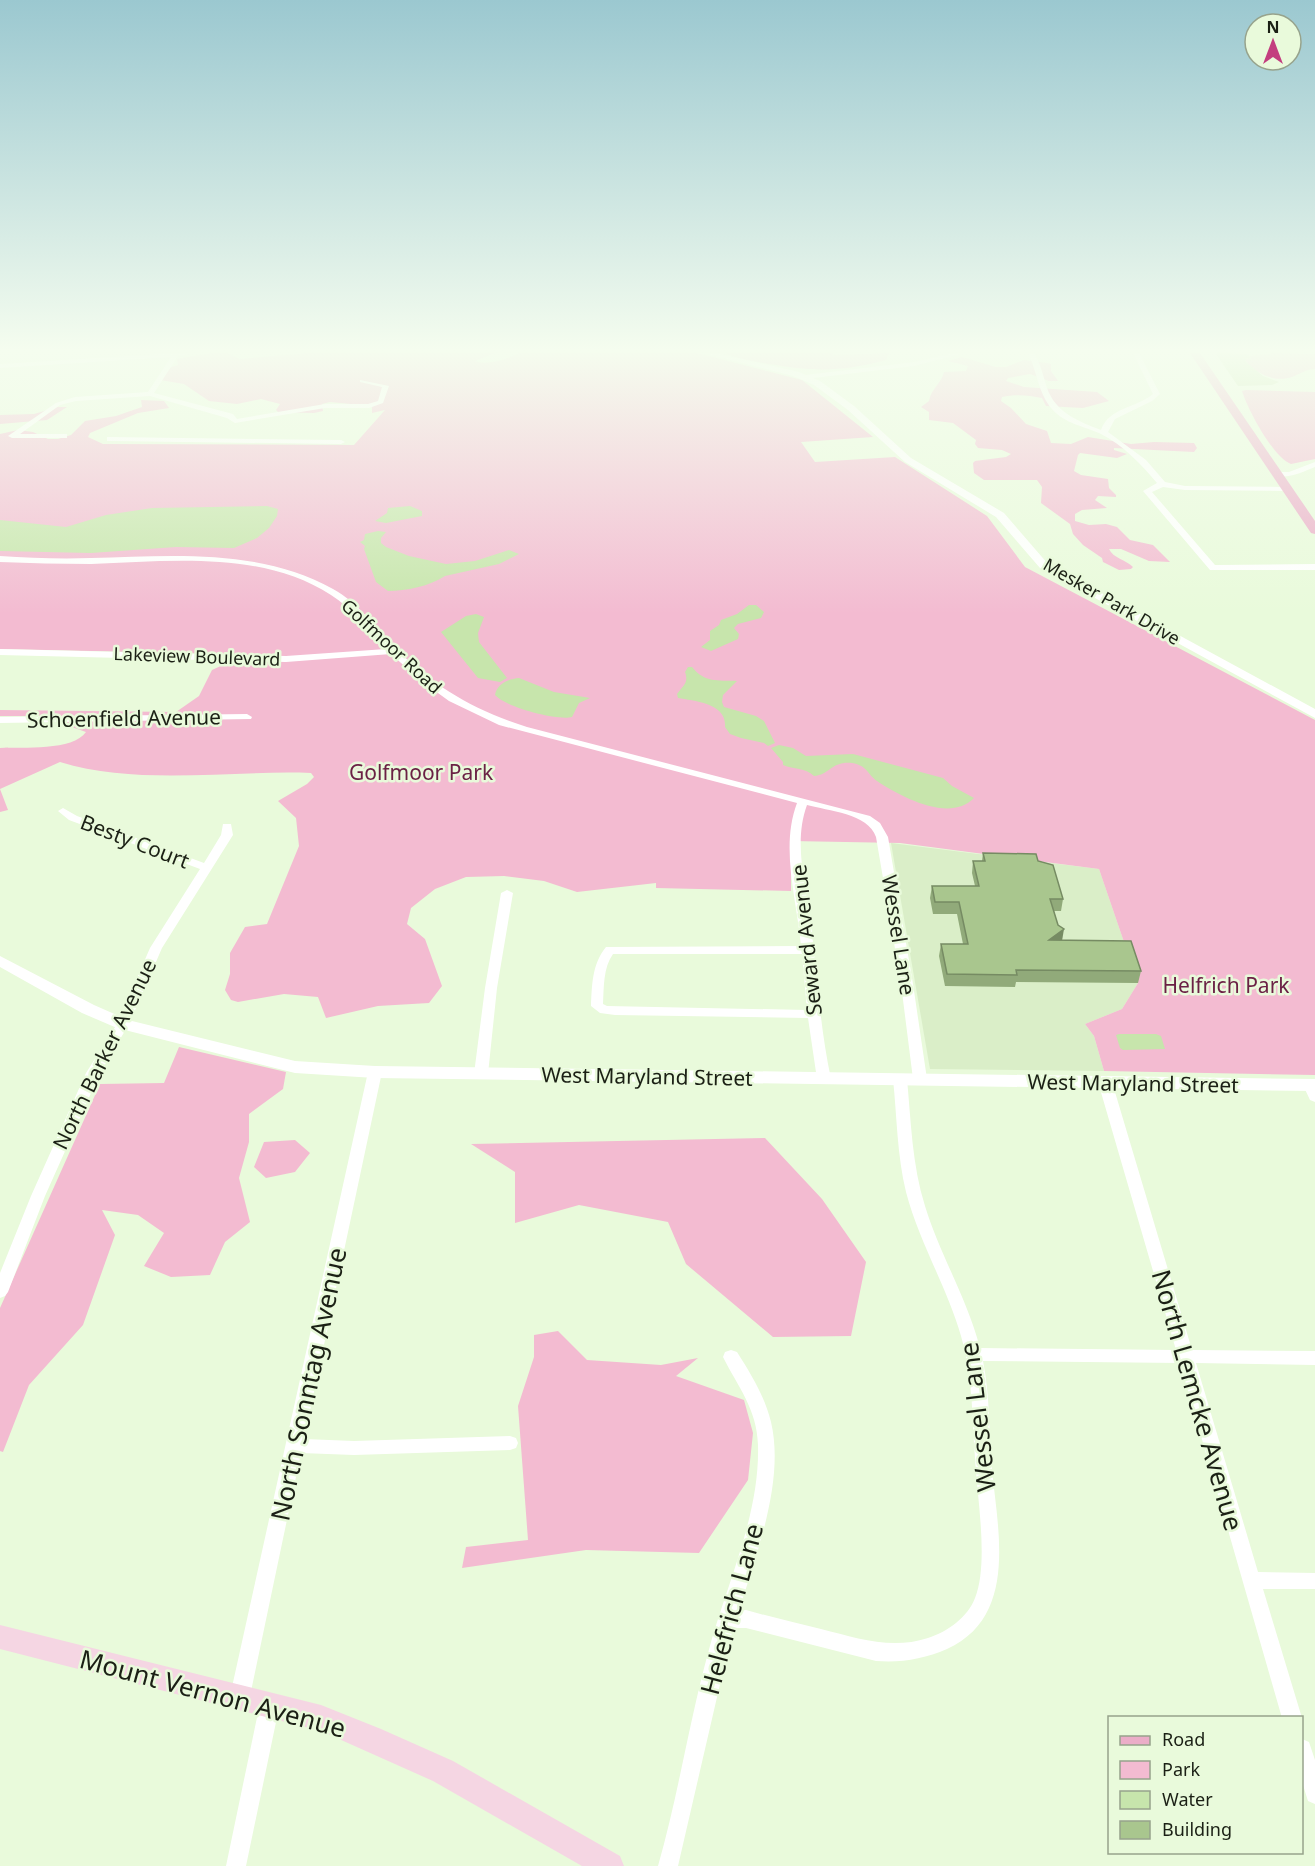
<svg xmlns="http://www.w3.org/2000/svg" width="1315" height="1866" viewBox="0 0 1315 1866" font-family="'Noto Sans',sans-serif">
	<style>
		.built { fill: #daeec8 }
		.green { fill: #f3bbd1 }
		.water { fill: #c7e5ac }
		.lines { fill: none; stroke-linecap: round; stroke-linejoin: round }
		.minor { fill: #fff; fill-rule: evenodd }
		.tertiary { fill: #fff; fill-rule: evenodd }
		.secondary { fill: #f5d6e3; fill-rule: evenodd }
		.primary { fill: #ebadc8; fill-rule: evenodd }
		.wall { fill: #91aa7a }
		.shaded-wall { fill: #768b63 }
		.building { fill: #a9c68e; stroke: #768b63; stroke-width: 1.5 }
		.labels { text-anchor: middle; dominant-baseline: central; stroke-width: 5; stroke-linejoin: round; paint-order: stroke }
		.far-street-label { font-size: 18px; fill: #1b2015; stroke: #e9fadb }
		.street-label { font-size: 21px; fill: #1b2015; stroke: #e9fadb }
		.park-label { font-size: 21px; fill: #6b2145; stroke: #e9fadb }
		.near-street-label { font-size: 26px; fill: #1b2015; stroke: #e9fadb }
	</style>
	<rect width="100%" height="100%" fill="#e9fadb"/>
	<path class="built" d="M891,843L1099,869L1138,983L1122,1009L1085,1024L1094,1036L1104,1071L930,1069Z"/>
	<path class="green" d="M211,353H227L240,359L307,353H495L475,361C485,366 509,359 519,353H697L802,380L873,437L801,442L815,462L895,457L987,516L1025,567L1315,720V1075L1104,1071L1094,1036L1085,1024L1122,1009L1138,983L1099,869L900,843L791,841V891L656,888V883L577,892L544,881L504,876L466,877L435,889L411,908L407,924L425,939L442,986L429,1003L378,1006L326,1018L318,997L284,994L238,1002L231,1000L225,990L230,974V953L245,927L267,924L299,846L296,818L278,801L307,784L314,777L311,773C230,770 138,786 60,762L0,789L8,810L0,812V748C23,747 73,751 86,732L63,724L55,716H0V710L176,712L199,696L212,670L225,664L230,654L0,649V434L18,430L33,432L48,439H58L71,435L85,421L116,416L142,407L141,400L164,401L169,408L138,413L90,433L88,437L103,444L354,445L385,410L372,413V406L330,402L322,404L323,411L314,413L278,412L276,410L280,404L261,399L237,404L209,401L184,384L160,380L171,367L178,365L177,359Z
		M728,353H833V355L889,353L886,360C844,371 818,372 776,365C759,362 742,360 726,354Z
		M1270,353L1315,354V369C1306,369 1300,374 1292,377C1274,383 1255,373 1244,359L1251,358L1250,356L1271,354Z
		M962,357L996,367H1006L1024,360L1047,363L1051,364V371L1058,381H1049L1030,374L1008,378L1006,381L1024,387L1097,392L1109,401L1083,408L1046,406L1042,398C1029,395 1014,394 1002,397L1001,401L1011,408L1026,424L1047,431L1051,443L1071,444L1088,437L1131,444L1154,442L1194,443L1197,448L1194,452L1114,448V450L1127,454L1117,458L1080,453L1078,455L1074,471L1081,475L1108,479L1109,488L1116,495V497L1098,496L1095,500L1107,508L1082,510L1075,514V521L1089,525L1106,524L1117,527L1130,540L1153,545L1170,562L1149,561L1121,549H1109C1113,558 1126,560 1133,567L1131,569L1119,570L1103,562L1102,558L1083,545L1073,534L1070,524L1041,503L1042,487L1037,480H984L974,473L973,463L975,461L1006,457L1011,454L1002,450L978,448L975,444L976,440L953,423L929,420V412L921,407L929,401C931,389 941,384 944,372L966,371L968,366L948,361Z
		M1246,390L1315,392V459L1291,464C1273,457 1248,410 1242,391Z
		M58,407H67L47,420L0,424V415L34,414Z
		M179,1047L286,1072L283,1089L249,1114V1142L239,1178L250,1222L225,1242L210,1275L171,1277L144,1266L164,1233L138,1215L102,1210L115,1235L83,1325L29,1385L3,1452L0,1451V1308L100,1084L164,1083Z
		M765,1138L822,1199L866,1262L851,1336L773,1337L686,1264L668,1222L579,1205L515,1223V1172L471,1144Z
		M295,1140L310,1153L295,1172L266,1178L254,1167L264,1142Z
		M558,1331L587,1360L661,1365L698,1358L676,1376L744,1400L753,1433L748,1480L699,1553L586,1550L462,1568L466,1547L528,1540L518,1406L534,1357V1335Z"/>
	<path class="water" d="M1219,353L1247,354L1251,358L1245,359L1246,362L1263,376L1279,382L1272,385L1238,386L1216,354Z
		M267,506L278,509L277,516L269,528L257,538L234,548L176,547L91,553L0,551V520L66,527L106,515L152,508Z
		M410,506L422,511V516L386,523L375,521L387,513L388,508Z
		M378,531L386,532L381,538V543L386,547L409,556L446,564L475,561L509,550L519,554L499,564L445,576C430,586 406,591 388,591L376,582L364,549L365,546L360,542L364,540L365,534Z
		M749,605H756L764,612L761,618L738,624L734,628L739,634L738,639L711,651L701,647L710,640V631L719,625L721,620L737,614Z
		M476,614L484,617L478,633L479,642L507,678L500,682L478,678L441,632L466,616Z
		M688,667H692C705,683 717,680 737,681L723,695L722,702L724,707L756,716L764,721L775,743L768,746L764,743L741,738L730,734L725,727C727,703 694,701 678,698L677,694C683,686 689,683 685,672Z
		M519,678L554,692L590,698L579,703L572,717C557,721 505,707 495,695C497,684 508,679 519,678Z
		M779,745L793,748L806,756L853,754L943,778L952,786L974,798C950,823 901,797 877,781C867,774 868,766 852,763C831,761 830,775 814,776C805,767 794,770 783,765V762L771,748Z
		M1119,1034H1156L1161,1036L1165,1049L1123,1050L1120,1048L1116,1035Z"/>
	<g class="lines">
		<path class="minor" d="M176,353H196L178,356L154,393L233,414L237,419L325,404H368L378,401L382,387L360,382V380L389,386L383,403L369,408H325L235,423L227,418L150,396L76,401L60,405L20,434H67V438H12L8,436L56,403L75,397L148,392L171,357L0,368V364Z
			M954,353H964L914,366L805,379L802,377L805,375L914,362Z
			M1028,353H1034C1041,364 1043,376 1047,388C1056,413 1078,421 1101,430C1109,407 1137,408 1153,394L1133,353H1139L1160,394L1152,401L1115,419L1108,432L1146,460L1165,482L1185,486L1286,487L1290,489L1286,491L1185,490L1163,487L1152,492L1215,565L1315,564V570H1210L1143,491L1157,483C1142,465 1123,445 1101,434C1084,426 1065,424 1052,409C1038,393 1037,371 1028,353Z
			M107,437L341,440L345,442L341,444L110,441H107Z
			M1315,462V467C1302,472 1285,481 1272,474L1276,472H1289Z
			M0,556C30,558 61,559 91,558C173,556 259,548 333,589C359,603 375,628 395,648C435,687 473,710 527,727L870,816L880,823L888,837L913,984L927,1079L925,1082H915L913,1079L901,984L876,837C868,813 828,811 807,805C793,843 806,885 811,924C817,976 820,1027 831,1079L829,1082H819L817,1079L808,1018L615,1015L600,1013L591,1006C592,985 592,964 606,947L801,946C797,900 780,848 797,803L499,725L449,701L420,680L391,654L286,662L0,655V649L286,656L386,649C368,630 353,609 331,595C261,550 169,561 91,564C61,564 30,563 0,562ZM613,954H802L807,1010L607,1006L603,1004C604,987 603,968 613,954Z
			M247,714L252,717L251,719L0,723V717Z
			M63,808L77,816L204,863L221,835L223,824H231L233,835L162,948L129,1024L100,1073L45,1196L8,1292L5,1296L0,1298V1273L31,1196L86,1073L117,1024L150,948L200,869L69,820L58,811Z
			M507,890L513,893L497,988L488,1074L486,1077H476L474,1074L485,988L501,893Z
			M375,1067L380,1069L382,1072L304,1439L354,1441L510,1436L516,1438L518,1443L516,1448L510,1450L354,1455L301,1453L250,1696L247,1703L240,1705L233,1703L230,1696L368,1072L370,1069Z
			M900,1074L905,1076L907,1079C911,1121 912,1165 925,1206C940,1255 967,1298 980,1348L1176,1350L1098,1082L1100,1079H1110L1112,1082L1192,1350L1315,1351V1365L1196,1363L1258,1572L1315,1573V1589H1263L1302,1718H1282L1180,1363L983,1361C990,1396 989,1433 992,1470C998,1531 1018,1617 947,1649C924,1659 901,1663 876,1661L746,1628H733L678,1866H658C678,1796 689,1723 708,1653C726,1585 760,1516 758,1445C757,1409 738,1387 723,1357L725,1352L731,1350L737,1352C751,1374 765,1397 771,1422C785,1481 756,1555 739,1611L746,1610C771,1617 796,1623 821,1629C857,1638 891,1650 928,1638C947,1632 968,1617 975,1598C989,1563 977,1497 975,1458C972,1417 973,1376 961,1336C947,1287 919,1242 906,1192C897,1155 897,1117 893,1079L895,1076Z
			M1310,1080L1315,1082V1102L1310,1100L1303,1085L1305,1082Z
			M270,1694L277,1696L280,1703L246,1866H226L260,1703L263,1696Z
			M1302,1739L1309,1742L1315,1760V1804L1308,1801L1302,1782Z"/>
		<path class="tertiary" d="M703,353H716L799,372L820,381L854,406L911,458L1004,513L1048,564L1315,709V718L1040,568L996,517L905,462L848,410L814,385L793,376Z
			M0,956L94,1005L128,1020L295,1061L375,1066L1315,1079V1091L375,1078L295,1073L117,1028L82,1013L0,967Z"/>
		<path class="secondary" d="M0,1625L321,1705L381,1729L453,1761L620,1856L624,1866H582L433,1781L321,1731L0,1649Z"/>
		<path class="primary" d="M1190,353H1200L1315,521V534L1311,533Z"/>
	</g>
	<path class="wall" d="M983,853L1038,861L1063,899L1061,911H1054L1062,940L1141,971L1138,983L1016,982L1015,987L945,986L939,956L941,944H963L957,914H933L930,898L932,886H975L972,873L973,861H982Z"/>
	<path class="shaded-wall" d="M1064,929L1062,941L1049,940Z"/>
	<path class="building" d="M983,853L1036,854L1038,861L1053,865L1063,899H1050L1058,925L1064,929L1049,940L1131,941L1141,971L1016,970L1017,975L947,974L941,944H968L959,902H935L932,886H979L973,861H985Z"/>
	<linearGradient id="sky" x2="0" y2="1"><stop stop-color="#9bc8d0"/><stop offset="0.57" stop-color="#f5fdef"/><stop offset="1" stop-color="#f5fdef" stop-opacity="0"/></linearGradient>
	<rect width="1315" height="614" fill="url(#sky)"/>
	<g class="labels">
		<g class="far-street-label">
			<text transform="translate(1112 601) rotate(30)">Mesker Park Drive</text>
			<text transform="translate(392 646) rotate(43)">Golfmoor Road</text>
			<text transform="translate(197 656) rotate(2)">Lakeview Boulevard</text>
		</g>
		<g class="street-label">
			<text transform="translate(124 718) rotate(-1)">Schoenfield Avenue</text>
			<text transform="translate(135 841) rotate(21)">Besty Court</text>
			<text transform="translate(899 935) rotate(81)">Wessel Lane</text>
			<text transform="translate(806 940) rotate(-96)">Seward Avenue</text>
			<text transform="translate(104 1054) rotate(-64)">North Barker Avenue</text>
			<text transform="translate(647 1076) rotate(1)">West Maryland Street</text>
			<text transform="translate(1133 1083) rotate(1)">West Maryland Street</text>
		</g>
		<g class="park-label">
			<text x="421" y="772">Golfmoor Park</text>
			<text x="1226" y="985">Helfrich Park</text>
		</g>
		<g class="near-street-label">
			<text transform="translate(308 1384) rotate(-78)">North Sonntag Avenue</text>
			<text transform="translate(1198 1400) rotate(74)">North Lemcke Avenue</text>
			<text transform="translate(977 1417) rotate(-97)">Wessel Lane</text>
			<text transform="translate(731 1609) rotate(-75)">Helefrich Lane</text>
			<text transform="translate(213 1693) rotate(15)">Mount Vernon Avenue</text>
		</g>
	</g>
	<rect x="1108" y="1716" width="195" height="138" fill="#e9fadb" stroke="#97a38c" stroke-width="1.5"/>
	<rect x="1120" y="1736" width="30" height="9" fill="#ebadc8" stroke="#97a38c" stroke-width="1.5"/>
	<text x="1162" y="1746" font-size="18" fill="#1b2015">Road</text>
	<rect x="1120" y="1761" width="30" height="18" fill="#f3bbd1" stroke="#97a38c" stroke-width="1.5"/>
	<text x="1162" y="1776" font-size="18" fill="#1b2015">Park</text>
	<rect x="1120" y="1791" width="30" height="18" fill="#c7e5ac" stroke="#97a38c" stroke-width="1.5"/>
	<text x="1162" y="1806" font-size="18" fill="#1b2015">Water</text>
	<rect x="1120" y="1821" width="30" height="18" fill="#a9c68e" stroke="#97a38c" stroke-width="1.5"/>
	<text x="1162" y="1836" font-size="18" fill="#1b2015">Building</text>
	<g transform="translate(1273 42)"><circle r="28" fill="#e9fadb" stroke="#97a38c" stroke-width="1.5"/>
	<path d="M0-4.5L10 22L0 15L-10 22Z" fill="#c33e7f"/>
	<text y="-9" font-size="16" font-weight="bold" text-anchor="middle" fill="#1b2015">N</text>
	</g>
</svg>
